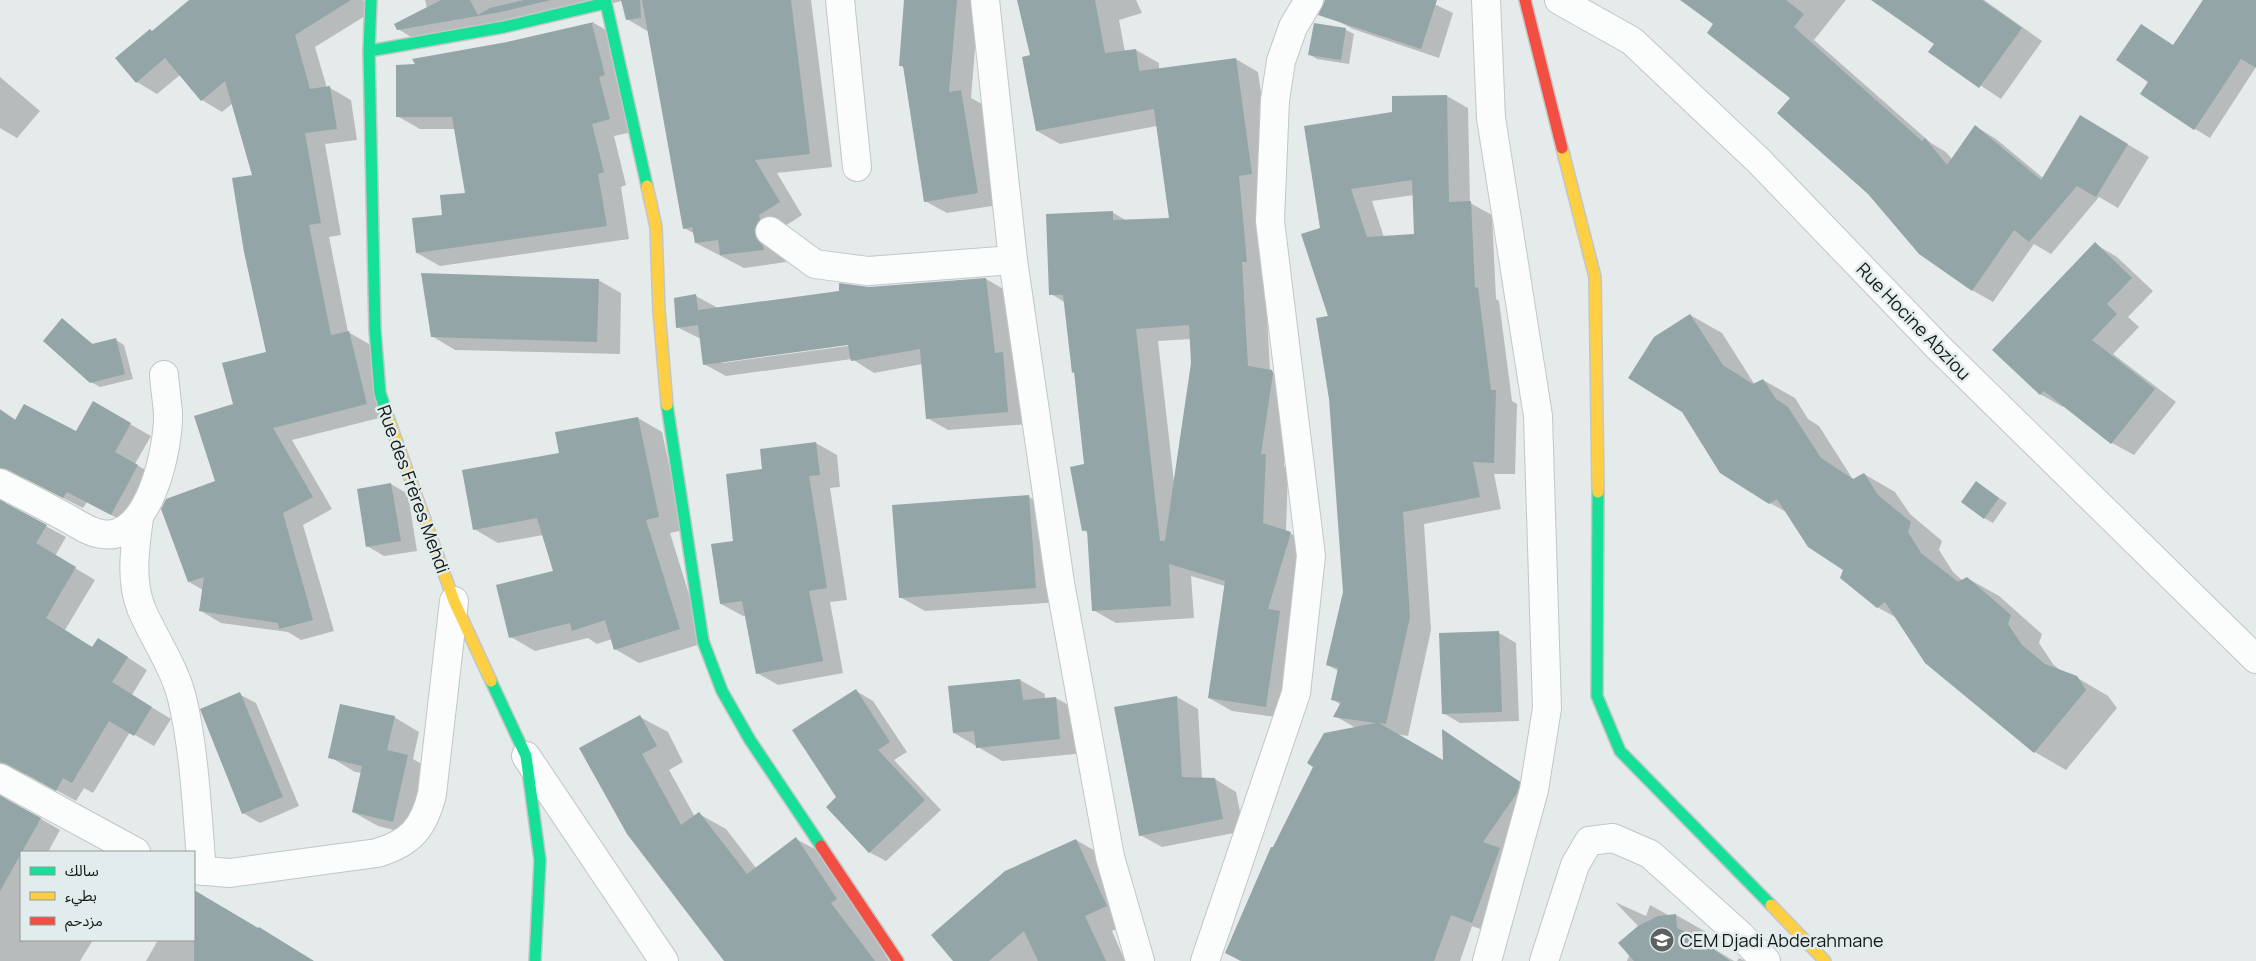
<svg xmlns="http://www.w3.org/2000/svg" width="2256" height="961" viewBox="0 0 2256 961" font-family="Manrope,'Noto Sans Arabic',sans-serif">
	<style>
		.shadow { fill: #0003; fill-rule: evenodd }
		.building { fill: #93a5a7; fill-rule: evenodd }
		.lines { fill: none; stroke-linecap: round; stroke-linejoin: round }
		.street-casing { stroke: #c2c6c6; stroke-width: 30 }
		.fast-casing { stroke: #c2c6c6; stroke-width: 14 }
		.slow-casing { stroke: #c2c6c6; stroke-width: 14 }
		.jam-casing { stroke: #c2c6c6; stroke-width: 14 }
		.street { stroke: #fbfcfc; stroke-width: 28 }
		.fast { stroke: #16e098; stroke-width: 11 }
		.slow { stroke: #ffcf43; stroke-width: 11 }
		.jam { stroke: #f24e42; stroke-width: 11 }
		.labels { text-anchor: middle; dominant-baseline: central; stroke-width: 5; stroke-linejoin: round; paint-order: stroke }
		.street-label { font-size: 18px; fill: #131717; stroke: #e2eced }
		.poi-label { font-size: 18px; fill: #131717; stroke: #e2eced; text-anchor: start }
	</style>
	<rect width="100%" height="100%" fill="#e5eaea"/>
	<path class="shadow" d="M191,0H363L370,13L315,47L327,88H330L351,100L357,140L325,144L341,235L329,237L348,332L369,344L387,416L292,440L332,509L303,525L334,631L301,640L288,632L221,623L201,611L203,590L189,582L217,482L234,404L267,353L254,176L233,103L222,112L202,100L180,75L157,94L137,82L153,32Z
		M425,0H811L832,167L777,173L802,215L782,228L779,252L786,262L744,268L696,243L695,234L684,228L649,32L627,19L622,1L524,24L421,43L398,29L427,8Z
		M905,0H979L971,98L982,104L998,205L947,213L925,201L904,68L900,65Z
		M1018,0H1136L1142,13L1119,20L1125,52L1136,50L1159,63V69L1236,59L1258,72L1274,186L1265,275L1270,371L1295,386L1284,466L1288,469L1286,531L1313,546L1289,719L1232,711L1209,698L1225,586L1191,576L1194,618L1116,623L1093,610L1088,533L1083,530L1085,465L1076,373L1073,372L1066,303L1051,294L1112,212L1127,221L1170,219L1157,126L1060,144L1037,131L1032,56ZM1191,339L1192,363L1174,482L1158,341Z
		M1343,0H1426L1453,13L1439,58L1353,29L1336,20Z
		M1683,0H1846L1814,40L1931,143L1946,152L1952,159L1975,126L1996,139L2043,178L2102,129L2149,157L2118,208L2099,197L2051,254L2034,244L1993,302L1972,290L1792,98L1715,24Z
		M1873,0H1984L2042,41L2001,99L1930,52L1936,43Z
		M2203,0H2256V67L2210,138L2195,129L2174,46Z
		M594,23L616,36L632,132L614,136L626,185L621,187L629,239L440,266L417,253L466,194L456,129H420L397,116L417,66Z
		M1315,24L1346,30L1354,34L1349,64L1317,59L1309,54Z
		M0,77L40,111L17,138L0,128Z
		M1447,96L1468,108L1470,203L1492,215L1496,299L1499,301L1512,401L1517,404L1515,474H1494L1501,509L1424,524L1431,630L1408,736L1395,734L1445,762L1444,731L1540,795L1494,934L1472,926L1460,961H1240L1226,953L1274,849L1315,766L1356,728L1335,716L1341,705L1332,699L1339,671L1327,665L1344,592L1329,317L1321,228L1394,113ZM1414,195L1416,235L1384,237L1372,201Z
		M2095,244L2117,257L2153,291L2128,317L2139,327L2113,354L2176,402L2134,455L2112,443L2064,405L2063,407L2040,394Z
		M986,279L1007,291L1029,424L948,430L927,418L922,364L874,373L852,359L726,376L704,364L701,339L677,327L696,296L718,308L869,288ZM855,343V345L722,363V361Z
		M598,280L621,293L620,354L455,350L432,336Z
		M1690,315L1722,333L1755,385L1763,380L1795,398L1808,419L1819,426L1852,478L1855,480L1864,474L1895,492L1910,514L1942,541L1939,550L1953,572L1963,581L1967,578L1999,596L2042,634L2039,643L2053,664L2062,672L2076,677L2108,696L2117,708L2066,770L2035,752L1897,618L1877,607L1845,569L1788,513L1770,503Z
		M63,320L94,345L116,340L124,345L133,379L100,387L91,382Z
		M93,403L151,436L135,464L158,477L132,526L87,502L83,508L28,480L19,478L4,497L7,505L66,537L55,556L95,580L65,630L93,648L118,651L147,670L132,695L171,719L154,746L130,732L93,793L84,788L76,801L29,775L21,773L12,776L4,791L7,799L60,830L48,852H21V940H93L80,961H0V409L16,420L76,433Z
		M638,418L662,432L683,530L670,533L704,643L639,663L615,649L612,639L597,644L588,638L535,651L511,637L555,571L543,535L498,543L474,529L561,454Z
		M816,443L837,455L840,487L830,488L847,600L830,602L843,673L778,685L757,673L746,615L743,616L721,604L735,542L764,470Z
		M391,484L408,494L417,551L384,556L367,546Z
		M1984,488L2007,503L1993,523L1984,518Z
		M1029,497L1054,511L1061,602L925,611L900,597Z
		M1499,633L1516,643L1519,721L1460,723L1443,713Z
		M1020,680L1045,694V699L1056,698L1081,712L1085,753L1002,761L954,733Z
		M856,691L873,701L907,752L894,760L941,810L886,861L869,852L838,798Z
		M239,694L256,703L299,806L260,823L243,813Z
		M1177,697L1198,709L1202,779H1215L1236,792L1244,831L1162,847L1140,835Z
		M394,717L419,732L413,759L432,770L418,836L378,826L353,812L362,773L355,772L330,757Z
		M640,717L668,732L683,762L669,770L695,817L699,814L726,829L756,868L796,839L824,854L889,961H725L628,833Z
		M1076,840L1104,856L1133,921L1112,931L1125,961H955Z
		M194,891L213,902L313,961H146L158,940H194Z
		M1615,902L1646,916L1650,905L1670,916L1676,915L1708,933V945L1734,961H1627L1639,927Z
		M1739,958L1745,961H1737Z"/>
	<path class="building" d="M189,0H351L295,35L310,89L330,86L337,129L305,133L321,223L309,225L331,335L349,331L367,404L273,428L313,497L283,513L313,620L279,629L278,623L199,611L204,577L188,582L161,509L166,499L215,481L194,416L233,404L222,363L266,352L244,252L232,178L252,175L225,81L201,101L165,58L136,83L115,58L150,29L152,31Z
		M441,0H470L478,15L490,8L524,0H551L501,12L397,30L394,24Z
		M621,0H640L641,18L626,20Z
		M642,0H791L810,154L755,160L780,202L759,215L760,220L754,230L756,238L763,246L764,250L720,255L718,240L695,243L692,227L683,229Z
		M904,0H957L949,92L961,90L978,193L924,202L903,66H899Z
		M1017,0H1095L1105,53L1136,49L1139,71L1236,58L1252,174L1239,176L1247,262H1242L1248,366L1272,370L1273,373L1261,454H1266L1263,523L1291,532L1268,609L1280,611L1266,707L1208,698L1225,581L1169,564L1171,606L1092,611L1087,530L1082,531L1070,467L1084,464L1074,372L1072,373L1063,295H1049L1046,214L1113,211V220L1169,218L1154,109L1036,131L1022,57L1030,55ZM1189,325L1191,363L1165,541H1160L1136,329Z
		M1325,0H1437L1421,49L1318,15Z
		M1680,0H1786L1804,14L1794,27L1922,141L1925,138L1947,165L1975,125L2041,180L2080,115L2128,144L2096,197L2077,186L2029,242L2014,230L1972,291L1919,254L1868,194L1777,113L1790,98L1707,33L1713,24Z
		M1871,0H1982L2022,28L1979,88L1928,52L1934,44Z
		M2203,0H2256V68L2241,59L2194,130L2140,94L2148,82L2116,60L2141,24L2173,45Z
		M594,22L592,24L605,75L599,77L610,119L592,124L604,172L598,174L607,226L416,253L412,218L442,215L440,195L465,193L452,117H396V65L415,64L412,59L507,42Z
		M1314,23L1346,28L1341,60L1308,55Z
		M1447,95L1449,202L1471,201L1475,288L1478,287L1491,390H1496L1494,463L1473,462L1480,497L1403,512L1410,617L1386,724L1379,723L1443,760L1442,729L1520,782L1519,787L1517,793L1483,842L1500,848L1472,923L1451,915L1434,961H1242L1225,953L1271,847H1273L1313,767L1307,763L1324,733L1376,723L1333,717L1341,702L1331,700L1338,668L1326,665L1343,592L1329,399L1316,318L1328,316L1301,234L1320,228L1304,126L1392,112V96ZM1412,180L1414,234L1367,237L1351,189Z
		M2095,242L2132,278L2107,304L2117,314L2092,340L2155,389L2111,444L2044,391L2040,395L1992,350Z
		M421,273L599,279L597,342L431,337Z
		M986,278L995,353L1003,352L1008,412L926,419L920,349L851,361L848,345L703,365L698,325L676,328L674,298L696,294L698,310L839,291V283L869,287Z
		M1690,314L1723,365L1753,384L1763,379L1776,399L1788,407L1821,458L1853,479L1864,473L1878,495L1911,522L1908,532L1921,553L1958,582L1967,577L2011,615L2008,624L2022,645L2045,664L2077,676L2086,690L2034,753L1925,663L1885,602L1877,608L1840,578L1843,570L1808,547L1777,499L1769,504L1720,473L1682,412L1628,378L1654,337Z
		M62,318L92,344L116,338L125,374L90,383L43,341Z
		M93,401L131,423L115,452L138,465L111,515L67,492L63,498L7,469L0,468V410L15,420L24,404L76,431Z
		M638,417L659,517L646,520L680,629L614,650L605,620L572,631L570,623L509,638L496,585L553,571L537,518L473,530L462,470L559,453L555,432Z
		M816,442L820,475L809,476L827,588L809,591L823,661L756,674L742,601L720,604L711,544L733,541L726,474L762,469L760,449Z
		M1976,481L1999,498L1984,519L1961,502Z
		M391,483L401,541L366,547L357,489Z
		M1029,495L1036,588L899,598L892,505Z
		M0,500L47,525L36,543L76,567L46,618L92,647L98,638L128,657L112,682L152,707L134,736L109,721L72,783L63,778L56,791L7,764L0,762Z
		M1499,631L1502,712L1442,714L1439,633Z
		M1020,679L1023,700L1056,697L1060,739L976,748L974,731L953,733L948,686Z
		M856,689L890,742L878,750L925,800L869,853L826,807L836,797L792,730Z
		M240,692L283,797L242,814L200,709Z
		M1177,696L1182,777L1215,778L1223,819L1139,836L1114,707Z
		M340,704L395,716L387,750L408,755L393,822L352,812L362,766L328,758Z
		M640,715L657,746L642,754L681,825L699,812L747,874L796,837L837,899L831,903L875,961H724L627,834L579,748Z
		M0,796L41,818L0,891Z
		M1076,839L1107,906L1085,916L1106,961H1038L1024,931L989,961H953L931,935L1005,871Z
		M194,890L258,928L259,927L314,961H194Z
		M1676,914L1677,928L1696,937L1730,961H1634L1618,943L1638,926L1658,916Z"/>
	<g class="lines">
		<defs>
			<path id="street" d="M840,0L857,167
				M985,0L1013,260L1060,583L1110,857L1140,961
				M1486,0L1491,118L1538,416L1547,708L1534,790L1487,961
				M1559,0L1632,41L1759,161L1938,347L2256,659
				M770,231L815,264L868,271L1013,260
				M0,483C22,494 45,506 67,518C78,524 90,533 102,534C149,542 169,448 168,413C167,401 165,388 164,375
				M139,518C135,547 130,580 141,608C154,639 174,666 182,698C195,752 197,815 202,871
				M526,756L664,961
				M0,778L136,852
				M194,870L230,873L377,853C411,843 424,827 432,794L454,601
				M1205,961L1296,693L1311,556L1270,221L1275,100L1281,61L1293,27L1309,0
				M1544,961L1575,865L1589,841L1613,838L1650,854L1740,935L1766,961"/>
			<path id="fast" d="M371,0L369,51L375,330L380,393L389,420
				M369,51L504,27L606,3L647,186
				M667,405L703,641L722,691L750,740L821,846
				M1598,492L1597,696L1620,751L1771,905
				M491,681L526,756L540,860L535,961"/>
			<path id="slow" d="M1562,148L1595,277L1598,492
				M647,186L656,227L659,311L667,405
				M389,420L454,601L491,681
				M1771,905L1825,961"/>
			<path id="jam" d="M1525,0L1562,148
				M821,846L898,961"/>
		</defs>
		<use href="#street" class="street-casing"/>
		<use href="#fast" class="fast-casing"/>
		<use href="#slow" class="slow-casing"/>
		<use href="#jam" class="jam-casing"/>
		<use href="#street" class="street"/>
		<use href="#fast" class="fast"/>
		<use href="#slow" class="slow"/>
		<use href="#jam" class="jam"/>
	</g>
	<defs>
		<symbol id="school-disc" viewBox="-11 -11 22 22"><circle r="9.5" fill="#5c6161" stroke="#e2eced"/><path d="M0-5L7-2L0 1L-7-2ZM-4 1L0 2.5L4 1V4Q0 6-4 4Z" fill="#fff"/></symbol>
	</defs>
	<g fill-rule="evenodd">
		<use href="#school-disc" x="1648" y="926" width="28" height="28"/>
	</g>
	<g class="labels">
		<g class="street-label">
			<text transform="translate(1914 321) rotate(46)">Rue Hocine Abziou</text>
			<text transform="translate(414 489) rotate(70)">Rue des Frères Mehdi</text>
		</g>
		<g class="poi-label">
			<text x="1680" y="940">CEM Djadi Abderahmane</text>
		</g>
	</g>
	<rect x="20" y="851" width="175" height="90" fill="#e2eced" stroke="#8f9797"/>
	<rect x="30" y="867" width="25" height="8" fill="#16e098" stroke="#8f9797"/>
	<text x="65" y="876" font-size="15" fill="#131717">سالك</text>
	<rect x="30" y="892" width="25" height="8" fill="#ffcf43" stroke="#8f9797"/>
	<text x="65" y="901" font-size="15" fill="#131717">بطيء</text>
	<rect x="30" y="917" width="25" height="8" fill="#f24e42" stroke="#8f9797"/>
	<text x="65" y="926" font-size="15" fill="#131717">مزدحم</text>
</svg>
